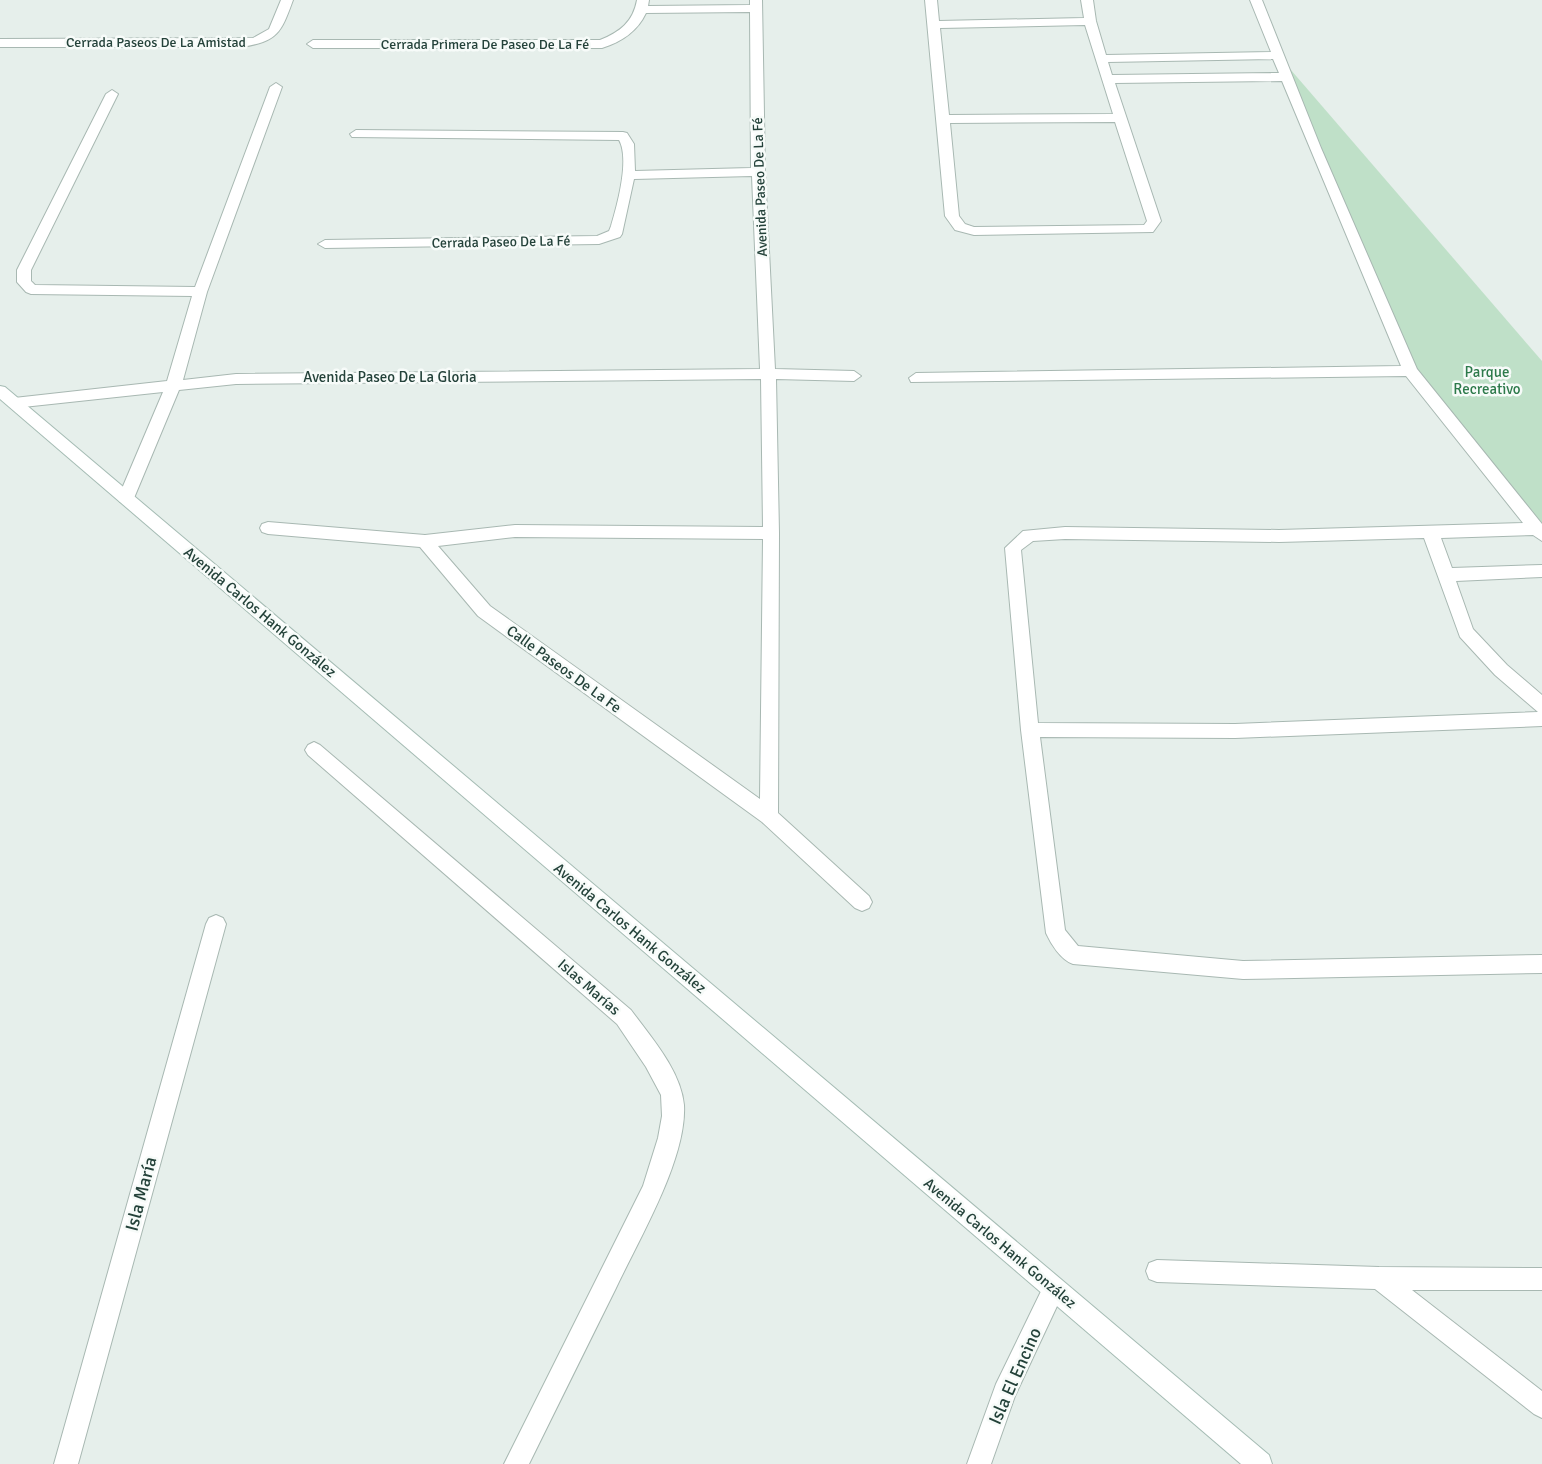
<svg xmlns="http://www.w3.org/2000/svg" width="1542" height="1464" viewBox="0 0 1542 1464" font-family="Signika,sans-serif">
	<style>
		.green { fill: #bfe0c8 }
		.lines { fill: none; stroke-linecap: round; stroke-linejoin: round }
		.street-casing { stroke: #a8b8b2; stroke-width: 2 }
		.secondary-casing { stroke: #a4bbb3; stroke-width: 2 }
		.street { fill: #fff; fill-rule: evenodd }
		.secondary { fill: #fff; fill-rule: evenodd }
		.labels { text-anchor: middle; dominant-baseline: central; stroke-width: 5; stroke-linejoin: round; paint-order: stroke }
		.far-street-label { font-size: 14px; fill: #24423a; stroke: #f7fbf9 }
		.park-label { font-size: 15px; fill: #2d7a4b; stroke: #f7fbf9 }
		.street-label { font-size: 15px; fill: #24423a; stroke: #f7fbf9 }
		.near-street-label { font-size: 18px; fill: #24423a; stroke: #f7fbf9 }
	</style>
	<rect width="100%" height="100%" fill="#e6efeb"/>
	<path class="green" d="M1278,55L1542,361V533L1410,371Z"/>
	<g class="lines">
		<defs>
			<path id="street" d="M281,0H293C281,33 278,41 242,47H0V39L253,38L269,29Z
				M637,0H649L648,6L750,5V0H762L765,172L775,369L854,371L861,376L854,381L776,379L779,533L778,813L869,896L872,902L869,908L862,911L855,908L762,822L478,616L420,547L268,534L262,532L260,528L262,524L268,522L425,535L515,525L763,527L761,379L236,384L179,390L134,498L132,502H120L118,498L163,392L14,408L6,403L14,398L167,381L192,296L31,294L26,292L17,282V270L106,94L112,90L118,94L31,270V281L35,285L195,287L270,87L276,83L282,87L207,292L183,380L236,374L760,369L752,176L634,179L622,234L620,237L599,244L325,248L318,244L325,240L597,236L609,231L611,226C617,206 630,159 619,140L352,137L350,134L356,130L623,132L627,133L634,144L635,171L751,168L750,12L646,13C637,32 621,42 602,48H313L307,44L313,40H600C620,32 633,22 637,0ZM515,537L763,539L760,799L490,606L438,546Z
				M925,0H937L939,21L1084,18L1081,0H1093L1096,21L1106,55L1271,52L1250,0H1262L1321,148L1417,369L1542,524V541L1533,535L1441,538L1452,568L1542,565V577L1456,581L1473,629L1507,665L1542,695V726L1235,738L1040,737L1065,930L1078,946L1243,961L1542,955V973L1243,979L1073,964C1061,960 1051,944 1046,933L1021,730L1005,548L1023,531L1065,527L1279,530L1523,523L1406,376L911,382L909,378L916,373L1401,366L1282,81L1115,83L1161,221L1153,232L974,235L955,230L945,216ZM1085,25L1113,114L949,115L940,28ZM1273,59L1279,73L1112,75L1108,62ZM1115,122L1147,221L1144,225L974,227L965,224L959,216L950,123ZM1424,538L1460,637L1495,675L1538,712L1235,724L1038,723L1021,550L1033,541L1065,539L1279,542Z
				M314,742L320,745L631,1010C651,1037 681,1071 684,1105C687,1159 639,1239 616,1288C587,1346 558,1405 529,1464H504L643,1186L658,1138L662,1116L661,1095L646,1067L617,1024L308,755L305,750L308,745Z
				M216,915L223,918L226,924L78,1464H54L206,924L209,918Z
				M1157,1260L1379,1267L1542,1268V1290H1412L1542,1391V1418L1534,1414L1375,1289L1157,1282L1149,1279L1146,1271L1149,1263Z
				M1054,1278L1062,1281L1065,1289L1015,1396L991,1464H967L996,1384L1046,1281Z"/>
			<path id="secondary" d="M0,386L5,387L1269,1455L1272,1464H1241L0,399Z"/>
		</defs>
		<use href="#street" class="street-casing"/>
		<use href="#secondary" class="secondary-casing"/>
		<use href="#street" class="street"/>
		<use href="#secondary" class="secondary"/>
	</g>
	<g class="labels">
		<g class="far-street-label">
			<text x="156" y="42">Cerrada Paseos De La Amistad</text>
			<text x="485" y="44">Cerrada Primera De Paseo De La Fé</text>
			<text transform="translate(760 187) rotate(-92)">Avenida Paseo De La Fé</text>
			<text transform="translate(501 242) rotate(-1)">Cerrada Paseo De La Fé</text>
		</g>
		<g class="park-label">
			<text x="1487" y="372">Parque<tspan x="1487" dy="17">Recreativo</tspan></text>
		</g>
		<g class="street-label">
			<text x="390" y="377">Avenida Paseo De La Gloria</text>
			<text transform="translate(260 612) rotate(40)">Avenida Carlos Hank González</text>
			<text transform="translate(564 669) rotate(36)">Calle Paseos De La Fe</text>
			<text transform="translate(630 928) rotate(40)">Avenida Carlos Hank González</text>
			<text transform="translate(589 987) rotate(41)">Islas Marías</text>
			<text transform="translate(1000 1243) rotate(40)">Avenida Carlos Hank González</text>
		</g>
		<g class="near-street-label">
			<text transform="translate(141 1194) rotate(-75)">Isla María</text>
			<text transform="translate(1015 1376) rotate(-66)">Isla El Encino</text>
		</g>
	</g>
</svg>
